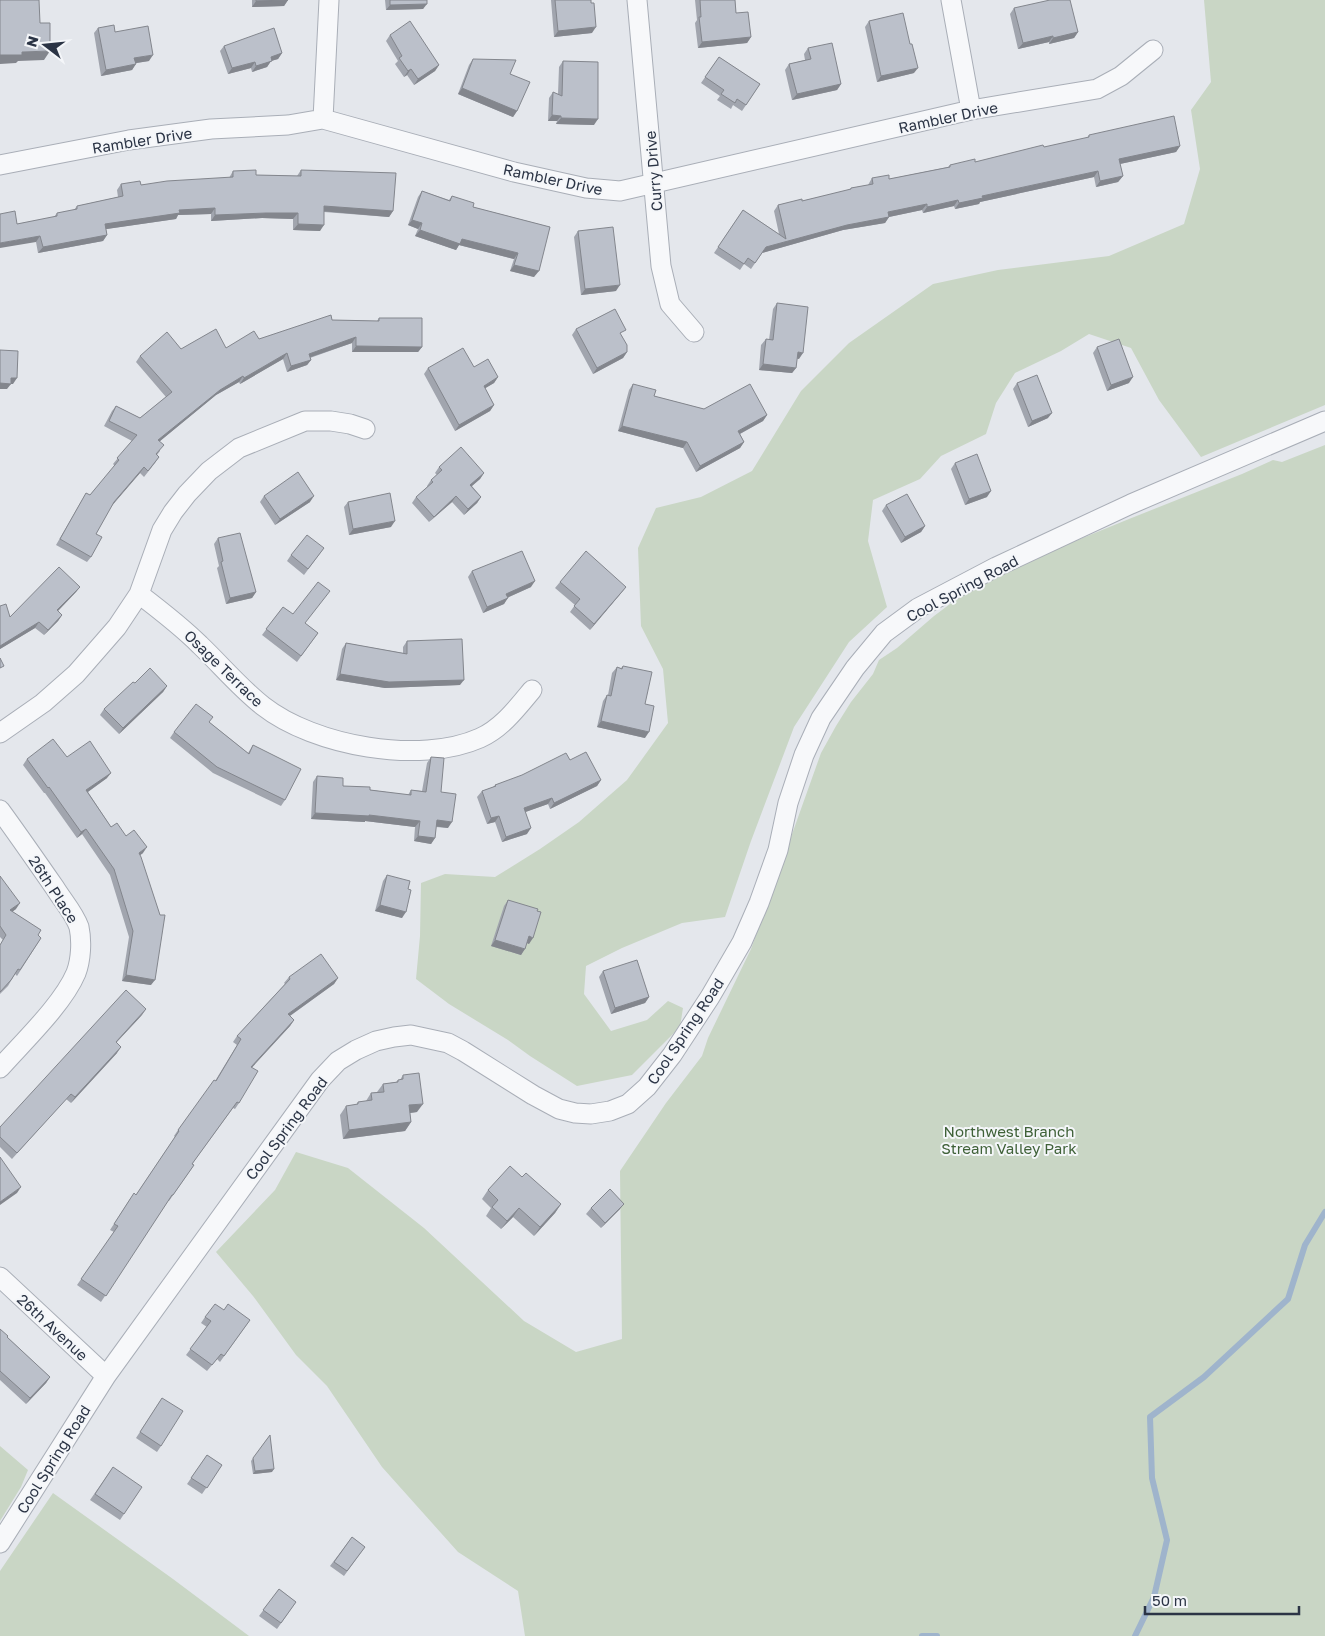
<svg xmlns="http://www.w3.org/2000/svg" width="1325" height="1636" viewBox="0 0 1325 1636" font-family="'Golos Text',sans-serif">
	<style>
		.green { fill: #c9d6c5 }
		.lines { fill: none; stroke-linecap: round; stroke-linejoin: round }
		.stream { stroke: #9fb4cc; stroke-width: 6 }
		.minor-casing { stroke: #a9aeb7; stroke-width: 21 }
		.minor { stroke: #f7f8fa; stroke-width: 19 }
		.wall { fill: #a1a5ae }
		.shaded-wall { fill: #83868d }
		.building { fill: #bbc0ca; stroke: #83868d }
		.labels { text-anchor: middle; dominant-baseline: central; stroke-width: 4; stroke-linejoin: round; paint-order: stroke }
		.street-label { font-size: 15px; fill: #2b3445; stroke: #f4f6f9 }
		.park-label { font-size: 15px; fill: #3f6138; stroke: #f4f6f9 }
	</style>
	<rect width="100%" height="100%" fill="#e4e7ec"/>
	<path class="green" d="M1204,0H1325V405L1201,457L1159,400L1131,348L1089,334L1061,351L1015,373L996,403L986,434L941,456L920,479L873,500L868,541L887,607L849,642L794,727L751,841L725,917L682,923L622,948L586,966L584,994L611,1031L647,1020L668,1001L683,1008L680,1027L632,1075L577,1086L530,1056L508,1040L449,1004L416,979L420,936L421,883L445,874L495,877L540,849L579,822L627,780L668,723L663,669L641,626L638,548L656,508L701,497L752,471L801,391L849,343L933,284L998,270L1109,256L1184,224L1200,169L1191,110L1211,82Z
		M1325,445V1636H525L518,1591L458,1552L382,1467L327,1386L296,1355L253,1296L216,1252L275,1190L296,1152L348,1168L424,1228L524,1321L576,1352L622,1339L620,1171L666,1103L702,1056L708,1038L751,949L821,753L836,726L851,702L873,674L879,660L897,648L934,616L962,595L1012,567L1129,519L1242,474L1273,460L1282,462Z
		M0,1446L28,1470L21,1487L0,1521Z
		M53,1493L173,1579L249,1636H0V1571Z"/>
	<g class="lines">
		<path class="stream" d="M922,1636H937
			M1135,1636L1154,1597L1167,1540L1152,1478L1150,1417L1204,1377L1288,1299L1305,1245L1325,1212"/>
		<defs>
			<path id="minor" d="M637,0L661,266L670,304L694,332
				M951,0L971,110
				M323,119L329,0
				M0,165L129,140L211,129L288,125L323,119L514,172L586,188L620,191L971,110L1097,89L1121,76L1153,50
				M139,594C160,610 181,626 200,645C221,665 240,688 263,706C314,746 420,765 480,738C502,728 517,708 532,690
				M0,733L43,703L76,674L117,627L139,594L162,530L173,512L187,494L209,471L239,448L305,421H331L350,424L365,429
				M0,810C19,836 37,862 55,888C63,901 74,913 79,927C82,941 81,960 76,973C63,1004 23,1042 0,1068
				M0,1277L106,1376
				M0,1543L106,1376L320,1080L338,1061L356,1050L376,1041L394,1037L411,1035L448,1043L463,1051L533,1095L559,1109L575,1113L591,1114L610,1111L628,1104L647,1087L672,1055L710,997L742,942L759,903L778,850L788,803L804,755L821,718L855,668L884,633L918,608L996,567L1131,504L1325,421"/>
		</defs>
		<use href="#minor" class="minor-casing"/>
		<use href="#minor" class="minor"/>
	</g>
	<path class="wall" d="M252,0H288L284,6L252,7Z
		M385,0H427L423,9L386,10Z
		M551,0H591L592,33L554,37Z
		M695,0H735L736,13L751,37L747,43L698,48L695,23L697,20Z
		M1014,8L1078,32L1074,38L1049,44V42L1018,49L1010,14Z
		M869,21L910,44L914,73L877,82L865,27Z
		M98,28L115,32L149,61L136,63L132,70L101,76L94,33Z
		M390,35L439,65L435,71L414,85L407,75L404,77L395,64L398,61L386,41Z
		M224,46L282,53L278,59L271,61L267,67L252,72L251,68L228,74L220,51Z
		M808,48L841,84L837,90L792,100L785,70L789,64L805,60L804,54Z
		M719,57L760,84L742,111L733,105L731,109L717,100L720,96L701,83Z
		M473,59L510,74L517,111L513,117L458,94L469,65Z
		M563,61L594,125L556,124L557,121H548L549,98L553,92L558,94L559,67Z
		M1089,135L1180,146L1176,152L1120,164L1123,176L1118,182L1096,187L1094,177L980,202L979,204L955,209L954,206L923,213L922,210L889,217L885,223L843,230L762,253L751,269L744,264L740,270L714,253L743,210L779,234L774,211L778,205L802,201L849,190L851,188L868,185L872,178L889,179L948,167L950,165L975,162L1087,138Z
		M301,170L393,211L389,217L324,212L320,231L293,230V219L262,218L211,221V214L178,215L176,219L106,229L107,235L103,241L38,253L36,242L17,224L54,217L57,213L74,210L77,206L118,197L117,190L121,184L141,185L229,178L233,171L256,175L297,176Z
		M422,191L449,200L452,196L473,207L550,227L534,277L510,271L514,259L459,245L456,250L415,236L418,229L408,225L418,197Z
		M578,231L616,291L581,295L574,237Z
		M777,303L799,359L797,358L796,368L792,373L759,370L761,345L766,339L769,340L773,309Z
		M379,318L422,347L418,352H352V343L310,358L311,360L307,365L287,372L283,359L240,384L239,382L216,395L160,441V451L157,455L159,457L155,463L144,477L140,473L112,505L96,534L91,557L87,562L56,545L86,493L90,495L115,466L113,464L132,441L104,426L112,411L116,406L140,418L166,397L136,362L140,356L181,349L226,348L332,320L377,321Z
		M576,329L622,336L627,352L623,358L593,374L572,335Z
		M1097,347L1129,383L1107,391L1093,353Z
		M474,367L498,377L494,383L485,388L494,405L490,411L455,431L424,374L428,368Z
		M1017,383L1048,418L1028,427L1013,389Z
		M633,384L654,396L704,409L767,415L763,421L740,434L744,442L740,448L696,472L683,448L618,431L629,390Z
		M955,463L987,497L965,505L951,469Z
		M439,467L484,473L480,479L472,486L481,497L477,503L464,515L452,502L429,522L412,503L416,497L427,487V486L431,480L437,475L435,473Z
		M264,496L310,502L275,525L260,502Z
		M348,502L391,527L349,535L344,507Z
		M886,505L925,526L921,532L901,543L882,511Z
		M218,538L256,592L252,598L226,604L217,568L219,566L214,544Z
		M324,548L304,575L287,561L291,555Z
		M472,571L531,587L507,598L504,604L483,613L468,577Z
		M560,582L626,587L622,592L590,630L570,612L575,605L555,588Z
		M80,587L76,592L58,611L62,615L58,621L44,635L35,628L0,649V606L10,617Z
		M283,607L318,633L297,662L262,635Z
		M407,641L460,685L385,688L336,680L342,649L346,643L403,653V647Z
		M623,666L645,704V738L597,727L603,701L607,695H608L612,673L617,667L621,668Z
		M135,683L167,686L163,692L119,734L100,715L104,709Z
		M209,722L248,753L253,745L285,800L281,806L213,773L170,738L174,732Z
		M67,757L107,778L88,792L111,827L126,836L143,853L140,855L151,985L122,981L129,937L110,875L82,834L77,838L45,793H44L23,765L27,759Z
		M431,757L441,792L448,828L436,827L435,838L431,844L414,841L415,827L365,821V822L311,819L313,782L317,776L343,786L408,795L411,790L422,791L427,763Z
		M570,760L601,780L597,786L550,809L548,804L525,812L527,834L502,842L495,822L487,824L477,797L482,791L493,787L495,785Z
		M387,875L408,889L402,918L375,911L383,881Z
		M0,876L16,909L12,911L38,935L41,938L17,976L15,974L8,986L0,994V945L3,940L0,937Z
		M508,900L537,911L529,944L527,943L521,955L491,946L504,906Z
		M603,971L649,997L645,1003L611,1014L599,977Z
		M289,977L338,978L334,984L290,1016L294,1020L290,1026L252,1067L239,1103L235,1109L233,1108L192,1164L194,1165L169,1201H168L101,1302L77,1285L114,1232L110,1230L130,1199L136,1195L175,1137L174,1136L178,1130L215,1081L237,1045L233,1042L237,1036L285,984L284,983Z
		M142,1015L116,1043L117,1053L71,1103L66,1099L12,1159L0,1147V1127Z
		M403,1075L417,1112L410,1113L411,1122L405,1131L343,1139L340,1115L346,1106L356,1105L358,1102L366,1101L371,1093L377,1092L383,1084L396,1082L398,1080H400Z
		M522,1177L561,1204L555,1213L534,1236L513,1217L501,1229L486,1216L491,1208L482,1199L488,1190Z
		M591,1208L620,1209L601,1228L586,1214Z
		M224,1310L250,1320L220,1362L217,1359L207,1371L186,1355L207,1327L201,1323L205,1317Z
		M0,1329L7,1337L50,1377L46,1383L26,1404L0,1380Z
		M162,1398L161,1446L157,1452L136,1438Z
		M270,1435L272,1472L253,1474L251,1461Z
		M207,1455L222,1465L202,1494L187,1484Z
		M113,1467L124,1514L120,1520L90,1500Z
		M352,1537L365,1547L344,1576L330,1566Z
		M279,1589L296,1602L277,1629L259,1616Z"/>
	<path class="shaded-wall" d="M288,0L284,6L252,7L256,1Z
		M427,4L423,9L386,10L390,5Z
		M596,27L592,33L554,37L558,31Z
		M1078,32L1074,38L1049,44L1053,38Z
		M1053,36L1049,42L1018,49L1023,43Z
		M751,37L747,43L698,48L702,42Z
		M50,51L44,60L18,61L16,63L0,64V55L22,52Z
		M282,53L278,59L271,61L267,67L252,72L256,66L271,57Z
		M153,55L149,61L130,64L134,58Z
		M255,62L251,68L228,74L232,68Z
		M136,64L132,70L101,76L106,70Z
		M439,65L435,71L414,85L418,79Z
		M918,68L914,73L877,82L881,76Z
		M411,69L407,75L404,77L408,71Z
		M841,84L837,90L792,100L797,94Z
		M462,88L517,111L513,117L458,94Z
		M552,115L561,116L557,121H548Z
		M561,118L598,119L594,125L556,124Z
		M1180,146L1176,152L1115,165L1119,159Z
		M1098,171L1094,177L980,202L979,204L955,209L959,203L982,196Z
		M1123,176L1118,182L1096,187L1100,181Z
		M958,200L954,206L923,213L927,207Z
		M927,204L922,210L884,218L888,212Z
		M324,206L393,211L389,217L320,211Z
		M215,208L211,214L178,215L176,219L100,230L105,224L179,210Z
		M266,213H298L293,219L262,218L211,221L215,215Z
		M889,217L885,223L843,230L762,253L766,247L847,225Z
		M412,220L422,223L418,229L408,225Z
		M298,224L324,225L320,231L293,230Z
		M420,230L462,239L518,253L514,259L459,245L456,250L415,236Z
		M107,235L103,241L38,253L43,247Z
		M40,236L36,242L0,248V243Z
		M514,265L539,271L534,277L510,271Z
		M620,285L616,291L581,295L585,289Z
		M356,337L352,343L305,359L309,354Z
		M356,346L422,347L418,352H352Z
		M627,352L623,358L593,374L597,368Z
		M798,352L803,353L799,359L794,358Z
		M287,353L283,359L240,384L244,378Z
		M311,360L307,365L287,372L291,366Z
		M763,364L796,368L792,373L759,370Z
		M243,376L239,382L216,395L154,446L158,440L220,390Z
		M498,377L494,383L479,392L484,386Z
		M1133,377L1129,383L1107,391L1111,385Z
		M11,378H17L13,384H11L7,389H0V383Z
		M494,405L490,411L455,431L459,425Z
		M1052,413L1048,418L1028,427L1032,421Z
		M767,415L763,421L734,437L738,431Z
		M622,426L687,442L683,448L618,431Z
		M744,442L740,448L696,472L700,466Z
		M144,467L140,473L110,508L114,502Z
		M484,473L480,479L466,491L470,485Z
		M991,491L987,497L965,505L969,499Z
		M314,496L310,502L275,525L280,519Z
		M456,496L452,502L429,522L434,517Z
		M481,497L477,503L464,515L468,509Z
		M395,521L391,527L349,535L353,529Z
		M925,526L921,532L901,543L905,537Z
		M535,581L531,587L502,600L506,594Z
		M80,587L76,592L53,616L57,610Z
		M626,587L622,592L590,630L594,624Z
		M256,592L252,598L226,604L230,598Z
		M508,598L504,604L483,613L487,607Z
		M62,615L58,621L44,635L48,630Z
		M39,622L35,628L0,649V646Z
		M340,674L464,680L460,685L385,688L336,680Z
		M167,686L163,692L119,734L123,728Z
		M601,721L649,732L645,738L597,727Z
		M111,773L107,778L82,796L86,790Z
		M601,780L597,786L550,809L554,803Z
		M552,798L548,804L520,814L524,808Z
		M315,813L369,815L420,821L415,827L365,821V822L311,819Z
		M499,816L495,822L487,824L491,818Z
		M437,820L452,822L448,828L433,826Z
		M531,828L527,834L502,842L506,837Z
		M86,829L82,834L77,838L81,832Z
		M418,836L435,838L431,844L414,841Z
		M147,847L143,853L135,859L139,853Z
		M20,903L16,909L7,916L10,910Z
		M380,905L406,912L402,918L375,911Z
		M529,936L533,938L529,944L525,942Z
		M495,940L525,949L521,955L491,946Z
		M126,975L155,980L151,985L122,981Z
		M338,978L334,984L284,1020L288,1014Z
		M649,997L645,1003L611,1014L615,1008Z
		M146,1009L142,1015L111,1048L116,1042Z
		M294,1020L290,1026L247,1073L251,1067Z
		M121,1047L117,1053L71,1103L75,1097Z
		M423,1104L417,1112L402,1114L409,1105Z
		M411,1122L405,1131L343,1139L349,1130Z
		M21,1187L17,1193L0,1205V1202Z
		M561,1204L555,1213L534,1236L540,1227Z
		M624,1204L620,1209L601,1228L605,1223Z
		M519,1208L513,1217L501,1229L507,1221Z
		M50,1377L46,1383L26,1404L30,1398Z
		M274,1469L272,1472L253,1474L255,1471Z"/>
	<path class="building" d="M0,0H39L40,23H50V51L22,52V55H0Z
		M256,0H288L256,1Z
		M390,0H427V4L390,5Z
		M555,0H591V3H594L596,27L558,31Z
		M700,0H735L736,13L748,12L751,37L702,42L699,17H701Z
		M1050,0H1070L1078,32L1053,38V36L1023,43L1014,8Z
		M903,13L910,44H912L918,68L881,76L869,21Z
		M410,21L439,65L418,79L411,69L408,71L399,58L402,56L390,35Z
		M114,25L115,32L148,26L153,55L134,58L136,64L106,70L98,28Z
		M274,28L282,53L271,57L272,61L256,66L255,62L232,68L224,46Z
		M832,43L841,84L797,94L789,64L811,59L808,48Z
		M719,57L760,84L746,105L737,99L735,103L721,94L724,90L705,77Z
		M473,59L516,60L510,74L530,82L517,111L462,88Z
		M563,61L598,62V119L561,118V116L552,115L553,92L562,96Z
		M1174,116L1180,146L1119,159L1123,176L1100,181L1098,171L982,196L983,198L959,203L958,200L927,207V204L888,212L889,217L847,225L766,247L755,263L748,258L744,264L718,247L743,210L786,239L778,205L802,199V201L851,189V188L873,184L872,178L889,175V179L950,167V165L975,159V162L1043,145L1044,147L1089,137V135Z
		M256,170V175L301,176V170L396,173L393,211L324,206V225L298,224V213H266L215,215V208L179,210L180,213L105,224L107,235L43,247L40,236L0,243V214L15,211L17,224L57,216V213L77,209V206L123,196L121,184L140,181L141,185L167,181L233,177V171Z
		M422,191L450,201L452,196L474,203L473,207L550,227L539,271L514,265L518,253L462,239L460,244L420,230L422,223L412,220Z
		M613,227L620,285L585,289L578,231Z
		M777,303L808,307L803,353L798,352L796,368L763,364L766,339L773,340Z
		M615,309L626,330L620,333L627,345V352L597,368L576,329Z
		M331,315L332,320L379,321V318H422V347L356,346V337L309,354L311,360L291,366L287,353L244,378L243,376L220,390L158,440L164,445L156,454L159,457L148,471L144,467L114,502L96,534L102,537L91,557L60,539L86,493L90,495L119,460L117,458L137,435L109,421L116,406L140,418L172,392L140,356L167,332L181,349L216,329L226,348L254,331L259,339Z
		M1119,339L1133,377L1111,385L1097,347Z
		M463,348L474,367L488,359L498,377L484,386L494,405L459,425L428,368Z
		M0,350L18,351L17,378H11V384L0,383Z
		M1037,375L1052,413L1032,421L1017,383Z
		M633,384L656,390L654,396L704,409L750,384L767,415L738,431L744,442L700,466L687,442L622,426Z
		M461,447L484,473L470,485L481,497L468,509L456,496L434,517L416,497L433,482L431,480L442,470L439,467Z
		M977,454L991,491L969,499L955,463Z
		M298,472L314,496L280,519L264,496Z
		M390,493L395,521L353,529L348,502Z
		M907,494L925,526L905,537L886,505Z
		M240,533L256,592L230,598L221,562L223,561L218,538Z
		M307,535L324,548L308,569L291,555Z
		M522,551L535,581L506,594L508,598L487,607L472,571Z
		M586,551L626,587L594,624L574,606L580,599L560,582Z
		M59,567L80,587L57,610L62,615L48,630L39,622L0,646V606L6,604L10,617Z
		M318,582L330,591L305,623L318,633L301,656L266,629L283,607L293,614Z
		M462,639L464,680L389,682L340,674L346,643L407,654V641Z
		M0,658L4,666L0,668Z
		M623,666L652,672L645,704L654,706L649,732L601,721L607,695L611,696L617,667L622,669Z
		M150,668L167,686L123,728L104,709L133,682L135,683Z
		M196,704L213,717L209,722L249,754L253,745L301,769L285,800L217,767L174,732Z
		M53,739L67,757L90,741L111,773L86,790L111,827L117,823L126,836L134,830L147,847L139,853L141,857L160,915H165L155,980L126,975L133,931L114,869L86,829L81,832L49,787L48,788L27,759Z
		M586,752L601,780L554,803L552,798L524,808L531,828L506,837L499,816L491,818L482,791L496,786L495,785L522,775L566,753L570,760Z
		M431,757L444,758L441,792L456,794L452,822L437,820L435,838L418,836L420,821L369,815V816L315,813L317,776L343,778V786L370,787V790L411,795V790L426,792Z
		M387,875L410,881L408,889L411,890L406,912L380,905Z
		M0,876L20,903L10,910L41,930L38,935L41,938L20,970L18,969L11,980L0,992V945L6,935L0,926Z
		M508,900L538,909L537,911L541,912L533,938L529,936L525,949L495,940Z
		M321,954L338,978L288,1014L294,1020L251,1067L258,1071L239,1103L237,1102L192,1164L194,1165L173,1195H172L106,1296L81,1279L118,1226L114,1224L134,1193L136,1195L179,1131L178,1130L214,1080L216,1081L241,1039L237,1036L290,979L289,977Z
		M637,960L649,997L615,1008L603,971Z
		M126,990L146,1009L116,1042L121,1047L75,1097L71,1094L17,1153L0,1137V1127Z
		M419,1073L423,1104L409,1105L411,1122L349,1130L346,1106L358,1104V1102L372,1100L371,1093L384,1092L383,1084L398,1082V1080L403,1079V1075Z
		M0,1157L21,1187L0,1202Z
		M510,1166L522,1177L526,1173L561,1204L540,1227L519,1208L507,1221L492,1207L498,1200L488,1190Z
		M610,1189L624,1204L605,1223L591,1208Z
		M215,1304L224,1310L228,1304L250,1320L224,1356L221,1354L212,1365L190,1349L211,1321L205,1317Z
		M0,1329L8,1336L7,1337L50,1377L30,1398L0,1371Z
		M162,1398L183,1411L161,1446L140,1432Z
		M270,1435L274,1469L255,1471L253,1458Z
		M207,1455L222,1465L207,1488L191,1478Z
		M113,1467L142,1487L124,1514L95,1494Z
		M352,1537L365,1547L347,1571L334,1562Z
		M279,1589L296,1602L281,1623L263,1610Z"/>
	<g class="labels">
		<g class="street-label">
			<text transform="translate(948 117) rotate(-12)">Rambler Drive</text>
			<text transform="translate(142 140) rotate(-9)">Rambler Drive</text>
			<text transform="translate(653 171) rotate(-95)">Curry Drive</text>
			<text transform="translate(553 179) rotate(12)">Rambler Drive</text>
			<text transform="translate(962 588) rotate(-28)">Cool Spring Road</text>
			<text transform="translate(224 668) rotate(44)">Osage Terrace</text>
			<text transform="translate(54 889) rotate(57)">26th Place</text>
			<text transform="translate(685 1031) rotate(-56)">Cool Spring Road</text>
			<text transform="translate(286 1128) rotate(-53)">Cool Spring Road</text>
			<text transform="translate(53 1327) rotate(43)">26th Avenue</text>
			<text transform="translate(53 1459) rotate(-58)">Cool Spring Road</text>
		</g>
		<g class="park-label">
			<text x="1009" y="1131">Northwest Branch<tspan x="1009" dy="17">Stream Valley Park</tspan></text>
		</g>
	</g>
	<g transform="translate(45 45) rotate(286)" stroke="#f4f6f9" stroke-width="4" paint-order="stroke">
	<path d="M0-4L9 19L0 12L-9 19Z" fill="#2b3445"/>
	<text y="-8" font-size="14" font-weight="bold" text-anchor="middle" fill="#2b3445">N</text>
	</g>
	<path d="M1145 1606v8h154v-8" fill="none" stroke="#2b3445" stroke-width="2.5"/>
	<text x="1152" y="1606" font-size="15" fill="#2b3445" stroke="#f4f6f9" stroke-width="4" paint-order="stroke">50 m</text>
</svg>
